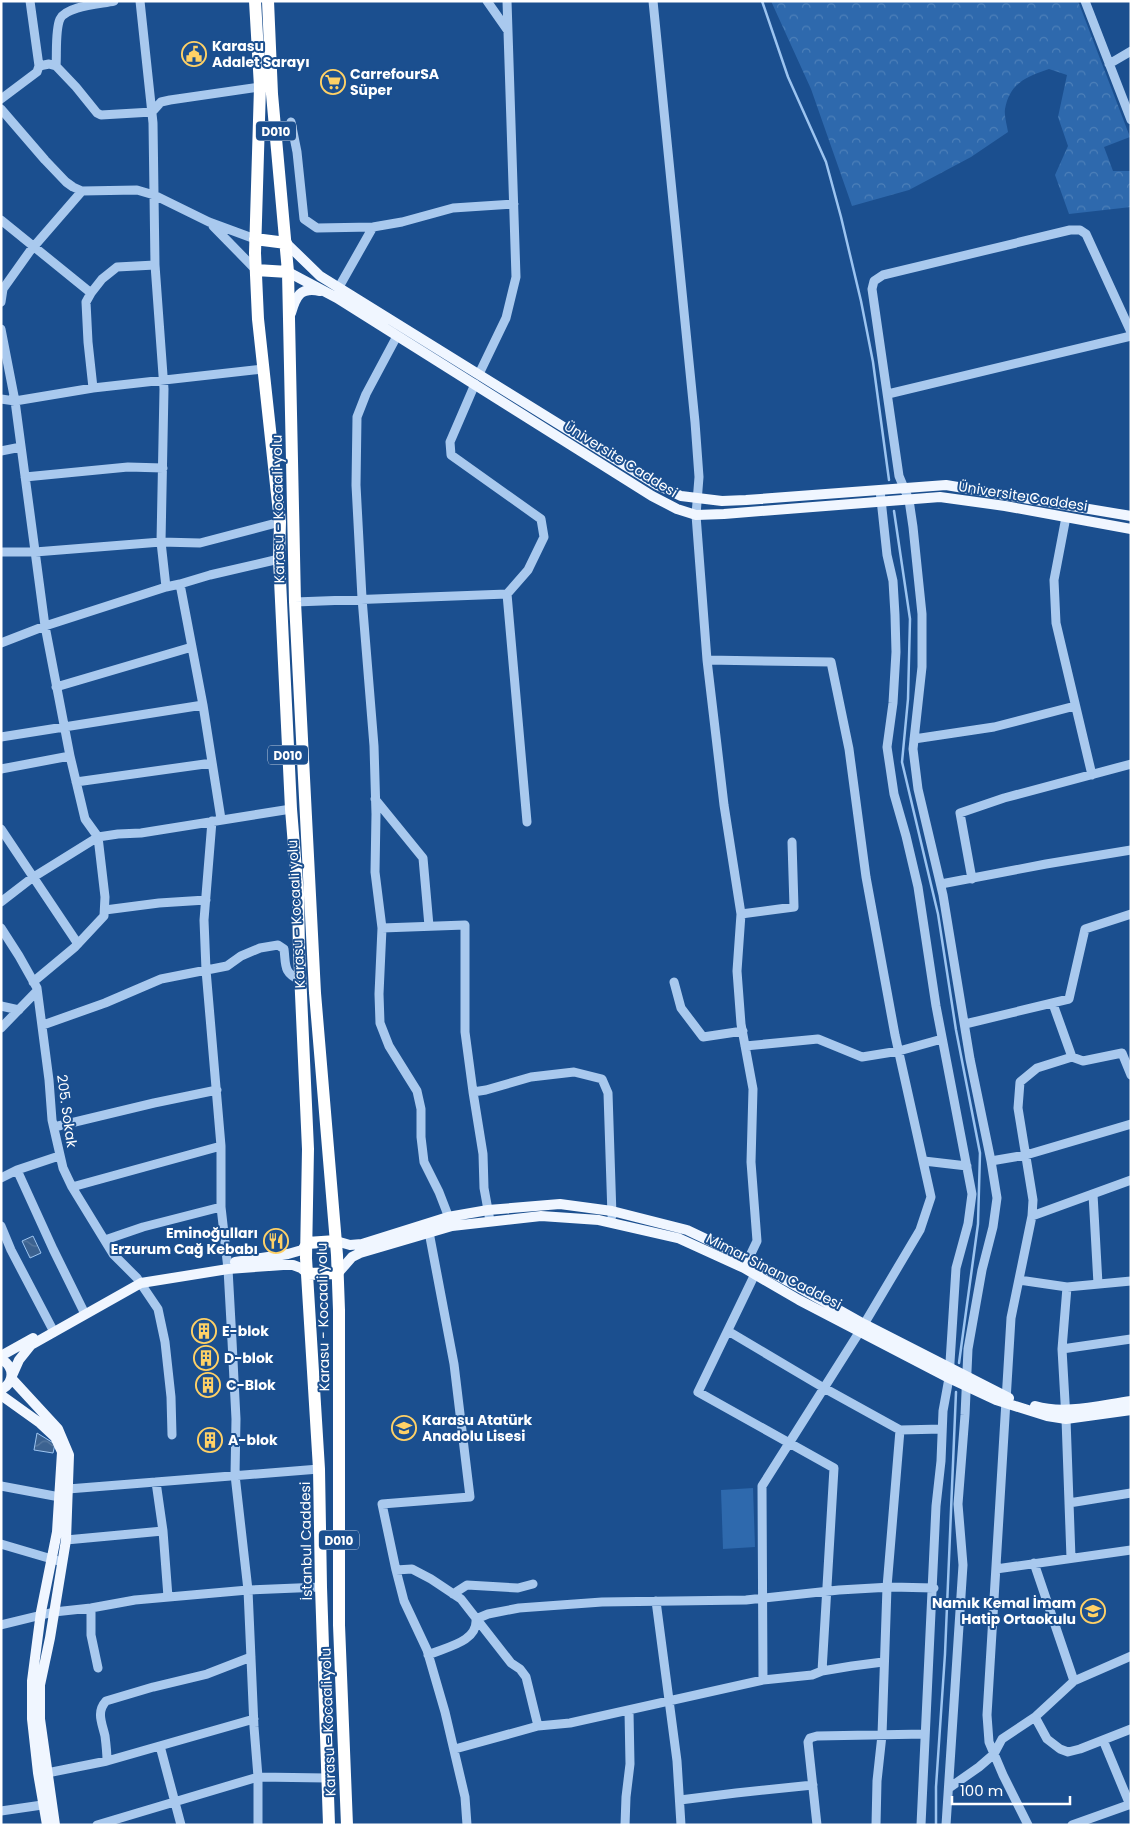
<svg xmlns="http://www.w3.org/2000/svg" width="1132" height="1826" viewBox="0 0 1132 1826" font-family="Poppins,sans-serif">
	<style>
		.forest { fill: url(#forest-crowns) }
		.park { fill: #2e69ad }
		.water { fill: url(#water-waves); stroke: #9cc4f0 }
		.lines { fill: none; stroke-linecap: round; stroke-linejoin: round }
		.stream { stroke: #9cc4f0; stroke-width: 2.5 }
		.minor { stroke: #a9c9ee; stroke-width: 9 }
		.major { stroke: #f0f6ff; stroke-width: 10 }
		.highway { stroke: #fff; stroke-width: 12 }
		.labels { text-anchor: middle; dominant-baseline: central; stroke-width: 4; stroke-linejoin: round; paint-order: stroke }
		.shield { fill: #1b4f8f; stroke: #bbcadd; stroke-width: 1 }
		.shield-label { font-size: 12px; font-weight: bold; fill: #fff }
		.poi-label { font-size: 14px; font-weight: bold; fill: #fff; stroke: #1b4f8f; text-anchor: start }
		.street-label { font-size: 14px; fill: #fff; stroke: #1b4f8f }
	</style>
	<defs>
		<pattern id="forest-crowns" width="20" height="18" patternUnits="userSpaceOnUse" patternTransform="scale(1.25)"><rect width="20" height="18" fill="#2e69ad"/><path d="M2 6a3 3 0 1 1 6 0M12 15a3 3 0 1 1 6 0" fill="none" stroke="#4d80b9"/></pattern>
		<pattern id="water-waves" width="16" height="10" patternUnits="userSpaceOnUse" patternTransform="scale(1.25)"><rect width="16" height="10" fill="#3c6290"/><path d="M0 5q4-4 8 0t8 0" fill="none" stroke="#597aa1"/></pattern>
	</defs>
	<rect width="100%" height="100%" fill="#1b4f8f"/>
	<path class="forest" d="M771,1H1078L1130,137L1104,147L1113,171H1131V207L1069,214L1055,175L1068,146L1058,117L1067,75L1049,69C1026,77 1010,83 1005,109C1004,116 1007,125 1008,132L971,157L909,190L852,206L811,89Z"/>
	<path class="park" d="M753,1488L755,1547L723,1549L721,1490Z"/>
	<path class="water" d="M33,1236L41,1253L30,1258L22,1241Z
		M37,1433L55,1444L53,1453L34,1450Z"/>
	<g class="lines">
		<path class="stream" d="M762,1L788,77L826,162L841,217L861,301L873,362L889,480
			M894,511L910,619L908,699L902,762L938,914L956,1030L980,1153L978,1224L959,1363
			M936,1825V1787L945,1654L956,1392"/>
		<path class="minor" d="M487,1L508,31
			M653,1L695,422L699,477L696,515L707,660L724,805L741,914L737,971L741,1024L753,1089L751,1162L757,1241L746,1264
			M1085,1L1131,120
			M1109,64L1131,51
			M39,66L49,64L56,66L76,87L97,113L101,115L152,112L161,102L170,100L260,87
			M56,66C57,54 55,30 60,19C66,6 101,4 114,1
			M1,99L37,72L39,66L30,1
			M1,109L45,160L66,182L73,187L82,191L137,190L154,195L209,222L255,239
			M291,122L297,152L304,219L317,228L373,227L402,222L453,208L514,204
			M1,220L91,293
			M213,226L256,270
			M339,287L373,227
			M1,302L3,289L30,251L82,191
			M1,329L15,401L45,626L70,756
			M397,336L366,394L357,417L356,485L362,598L374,746L376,814L375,872L382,928L379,994L380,1023L389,1046L417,1091L421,1109V1137L424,1162L439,1192L451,1223
			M479,374L506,318L516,277L507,1
			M475,384L450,442L451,455L541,519L544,537L528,570L507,594
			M93,388L88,342L86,302L91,293L102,279L117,267L155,265
			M888,394L1131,336
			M1,399L15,401L93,388L263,369
			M1,451L21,447
			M25,477L128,467L163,468
			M880,490L887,555L893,581L895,615L896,652L893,703L887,747L894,794L906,836L918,887L936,1006L972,1194L968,1224L956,1268L949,1378L943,1411L941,1461L936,1506L921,1825
			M1066,517L1054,580L1056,623L1092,775
			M1,552H35L161,542L164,389L155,265L153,123L140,1
			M180,584L210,575L279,559
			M166,587L161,542L200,543L280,522
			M295,602L507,594L527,822
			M1,643L45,626L166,587L180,584L203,705L221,819
			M707,660L831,662L849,749L866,877L895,1035L931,1197L920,1230L860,1331L762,1486L763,1680
			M56,687L192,647
			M1,737L203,705
			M914,739L994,727L1075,706
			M1,769L70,756L85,819L98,837L105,897L104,916L75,947L33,982
			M76,782L212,763
			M375,799L423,858L429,926
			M212,821L204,920L206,970L221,1146V1207L228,1269L232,1341L236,1419L235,1475L248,1590L254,1727L258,1777V1825
			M1,829L78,944
			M972,879L960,813L1004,798L1131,764
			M941,884L1046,864L1131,850
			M1,902L32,878L98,837L118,834L141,833L291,809
			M105,910L159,903L206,900
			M741,914L794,907L792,842
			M1,928L19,956L37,988L49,1080L52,1120L63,1168L72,1187L113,1254L137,1278L158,1309L165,1342L171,1397L172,1435
			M382,928L465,925V1032L473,1092
			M674,982L681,1008L703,1037L743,1031
			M1053,1004L1072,1057L1083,1061L1122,1053L1131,1075
			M1,1006L19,1010
			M965,1024L1069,999L1085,929L1131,914
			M43,1025L105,1003L161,979L227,966L241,956L260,948L278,945L284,949C286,965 283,973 300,980
			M1,1028L37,991
			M745,1046L818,1039L862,1057L899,1051L942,1039
			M54,1127L154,1103L217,1090
			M924,1161L967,1166
			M991,1161L1026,1155L1131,1124
			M17,1170L53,1249L85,1314
			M1,1178L17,1170L59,1156
			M72,1187L221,1146
			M1093,1194L1098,1284
			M1032,1216L1131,1180
			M490,1221L484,1188L483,1154L473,1092L486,1090L531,1077L574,1072L602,1079L608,1093L612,1216
			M1,1226L11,1250L54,1332
			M429,1232L454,1364L470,1497L382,1504L396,1570L404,1601L427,1650L445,1712L465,1797L467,1825
			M105,1240L143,1227L221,1207
			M755,1274L698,1392L834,1468L822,1671
			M1019,1280L1067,1287L1131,1281
			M1067,1287L1062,1349L1066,1419L1071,1558
			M728,1331L824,1388L900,1430L942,1429
			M1062,1349L1131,1339
			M156,1482L163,1531L168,1597
			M1,1486L65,1498
			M68,1489L319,1469
			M1069,1503L1131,1493
			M66,1540L163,1531
			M1,1544L62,1562
			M1034,1563L1074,1681L1131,1656
			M996,1569L1131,1550
			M396,1570L412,1569L431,1579L461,1599L511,1663L520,1669L526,1677L538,1726
			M453,1594L467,1585L518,1588L533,1584
			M656,1601L677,1761L681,1825
			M91,1608V1635L98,1668
			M1,1625L54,1612L91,1608L135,1600L248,1590L321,1587
			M428,1655C446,1647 478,1642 476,1619L488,1614L519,1608L602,1602L746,1600L839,1590L891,1587L934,1588
			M1035,1717L1047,1739L1060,1749L1068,1752L1080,1749L1131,1729
			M1103,1740L1130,1805
			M160,1746L181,1825
			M455,1749L538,1726L570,1723L763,1680L812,1675L822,1671L852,1666L883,1662
			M107,1761C107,1752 106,1744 105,1736C102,1723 96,1712 106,1701L153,1687L207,1674L251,1657
			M47,1773L107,1761L254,1719
			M949,1788L979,1767L994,1754L1002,1739L1035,1717L1074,1681
			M680,1800L736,1793L813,1785
			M1,1811L49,1804
			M97,1825L258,1777L327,1778
			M625,1825L626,1797L630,1764L629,1711
			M817,1825L808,1742L810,1738L817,1736L925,1734
			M876,1825L877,1781L882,1735L887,1587L900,1430
			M946,1825L963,1565L958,1504L965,1415L968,1349L982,1270L993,1227L997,1198L991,1161L970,1059L943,895L918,789L913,749L922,667V614L913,527L909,500L899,476L872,289L874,281L883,275L1070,230H1080L1086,234L1131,332
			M1028,1825L1003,1775L989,1742L987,1715L1011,1318L1032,1216L1033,1200L1018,1108L1020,1082L1037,1068L1072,1057
			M1072,1825L1131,1804"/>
		<path class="major" d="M286,243L320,276L657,485L681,496L722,501L746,500L946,485L1131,516
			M288,272L337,298L652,496L677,509L696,515L724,514L940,497L1005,506L1131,529
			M291,313C296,296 300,287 320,291
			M336,1241L350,1245L362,1244L448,1217L488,1210L560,1204L612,1211L687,1230L748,1259L864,1324L1009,1398
			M235,1262L288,1254L302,1250L307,1243
			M338,1273L352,1257L360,1253L452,1226L541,1216L599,1220L678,1238L744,1268L799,1300L949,1378L996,1400L1047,1416L1066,1419L1131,1410
			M1,1356L33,1338
			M1,1359C15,1367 15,1382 1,1390
			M1,1395L40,1423L55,1437L62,1452L57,1532L41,1612L32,1681V1719L38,1773L47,1825
			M1035,1406C1065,1415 1101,1405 1131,1401
			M55,1825L40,1719V1685L50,1638L66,1540L69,1455L58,1429L11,1378L19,1360L31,1345L141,1283L228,1269L283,1265H293L301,1268L308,1274"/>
		<path class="highway" d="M255,1L260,87L255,253L258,319L280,522L279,559L291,809L298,895L299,950L308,1149L306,1258L319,1469L321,1587L329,1825
			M268,1L272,94L288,272L295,602L315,993L337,1255L339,1310V1625L347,1825
			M255,239L286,243
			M256,270L288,272
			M307,1243L336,1241
			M308,1274L338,1273"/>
	</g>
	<defs>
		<symbol id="civic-ring" viewBox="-11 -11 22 22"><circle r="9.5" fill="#1b4f8f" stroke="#ffd166" stroke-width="1.5"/><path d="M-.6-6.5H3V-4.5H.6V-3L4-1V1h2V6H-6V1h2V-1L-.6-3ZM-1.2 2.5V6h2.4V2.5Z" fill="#ffd166"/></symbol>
		<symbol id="supermarket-ring" viewBox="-11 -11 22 22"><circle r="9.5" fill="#1b4f8f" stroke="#ffd166" stroke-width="1.5"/><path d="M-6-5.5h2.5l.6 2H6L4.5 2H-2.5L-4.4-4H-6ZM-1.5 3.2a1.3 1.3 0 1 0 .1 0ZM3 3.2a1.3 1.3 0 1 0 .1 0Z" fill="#ffd166"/></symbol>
		<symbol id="restaurant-ring" viewBox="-11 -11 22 22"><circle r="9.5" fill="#1b4f8f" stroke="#ffd166" stroke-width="1.5"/><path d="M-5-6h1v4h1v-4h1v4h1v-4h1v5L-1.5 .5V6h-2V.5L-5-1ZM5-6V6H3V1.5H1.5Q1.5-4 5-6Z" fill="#ffd166"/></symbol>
		<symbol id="building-ring" viewBox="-11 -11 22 22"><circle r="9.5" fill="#1b4f8f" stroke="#ffd166" stroke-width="1.5"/><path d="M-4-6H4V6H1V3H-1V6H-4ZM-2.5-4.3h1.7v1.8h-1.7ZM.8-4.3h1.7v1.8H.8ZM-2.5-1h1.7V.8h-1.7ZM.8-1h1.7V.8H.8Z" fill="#ffd166"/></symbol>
		<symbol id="school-ring" viewBox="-11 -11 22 22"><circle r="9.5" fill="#1b4f8f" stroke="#ffd166" stroke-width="1.5"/><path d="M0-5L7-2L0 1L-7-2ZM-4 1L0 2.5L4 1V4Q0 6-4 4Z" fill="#ffd166"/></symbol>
	</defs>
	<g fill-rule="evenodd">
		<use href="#civic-ring" x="180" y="40" width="28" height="28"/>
		<use href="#supermarket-ring" x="319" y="68" width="28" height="28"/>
		<use href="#restaurant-ring" x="262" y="1227" width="28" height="28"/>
		<use href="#building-ring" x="190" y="1317" width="28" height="28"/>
		<use href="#building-ring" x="192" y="1344" width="28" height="28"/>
		<use href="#building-ring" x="194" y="1371" width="28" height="28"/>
		<use href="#school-ring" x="390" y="1414" width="28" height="28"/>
		<use href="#building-ring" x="196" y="1426" width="28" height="28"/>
		<use href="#school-ring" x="1079" y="1597" width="28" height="28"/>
	</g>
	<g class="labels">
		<g class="shield">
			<rect x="256" y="121.5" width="40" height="19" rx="4"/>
			<rect x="268" y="745.5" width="40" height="19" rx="4"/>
			<rect x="319" y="1530.5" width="40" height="19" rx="4"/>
		</g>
		<g class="shield-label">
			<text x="276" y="131">D010</text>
			<text x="288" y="755">D010</text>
			<text x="339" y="1540">D010</text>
		</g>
		<g class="poi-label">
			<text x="212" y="46">Karasu<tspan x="212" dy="16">Adalet Sarayı</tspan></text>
			<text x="350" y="74">CarrefourSA<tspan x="350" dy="16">Süper</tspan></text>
			<text x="258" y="1233" text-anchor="end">Eminoğulları<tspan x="258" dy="16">Erzurum Cağ Kebabı</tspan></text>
			<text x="222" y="1331">E-blok</text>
			<text x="224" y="1358">D-blok</text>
			<text x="226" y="1385">C-Blok</text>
			<text x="422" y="1420">Karasu Atatürk<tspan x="422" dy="16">Anadolu Lisesi</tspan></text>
			<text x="228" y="1440">A-blok</text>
			<text x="1076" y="1603" text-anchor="end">Namık Kemal İmam<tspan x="1076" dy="16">Hatip Ortaokulu</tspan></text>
		</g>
		<g class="street-label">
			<text transform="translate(621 459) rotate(32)">Üniversite Caddesi</text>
			<text transform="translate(1023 496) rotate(9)">Üniversite Caddesi</text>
			<text transform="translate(278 509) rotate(-91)">Karasu - Kocaali yolu</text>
			<text transform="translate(296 914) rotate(-93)">Karasu - Kocaali yolu</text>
			<text transform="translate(67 1111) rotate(82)">205. Sokak</text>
			<text transform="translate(774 1271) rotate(27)">Mimar Sinan Caddesi</text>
			<text transform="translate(323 1317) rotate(-91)">Karasu - Kocaali yolu</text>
			<text transform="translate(306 1541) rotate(-91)">İstanbul Caddesi</text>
			<text transform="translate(328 1722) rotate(-92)">Karasu - Kocaali yolu</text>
		</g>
	</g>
	<rect width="1132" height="1826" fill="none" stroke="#ffffff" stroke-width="5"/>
	<path d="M952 1796v8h118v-8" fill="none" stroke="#ffffff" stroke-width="2.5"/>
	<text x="960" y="1796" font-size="15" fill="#ffffff" stroke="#1b4f8f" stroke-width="4" paint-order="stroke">100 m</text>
</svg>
